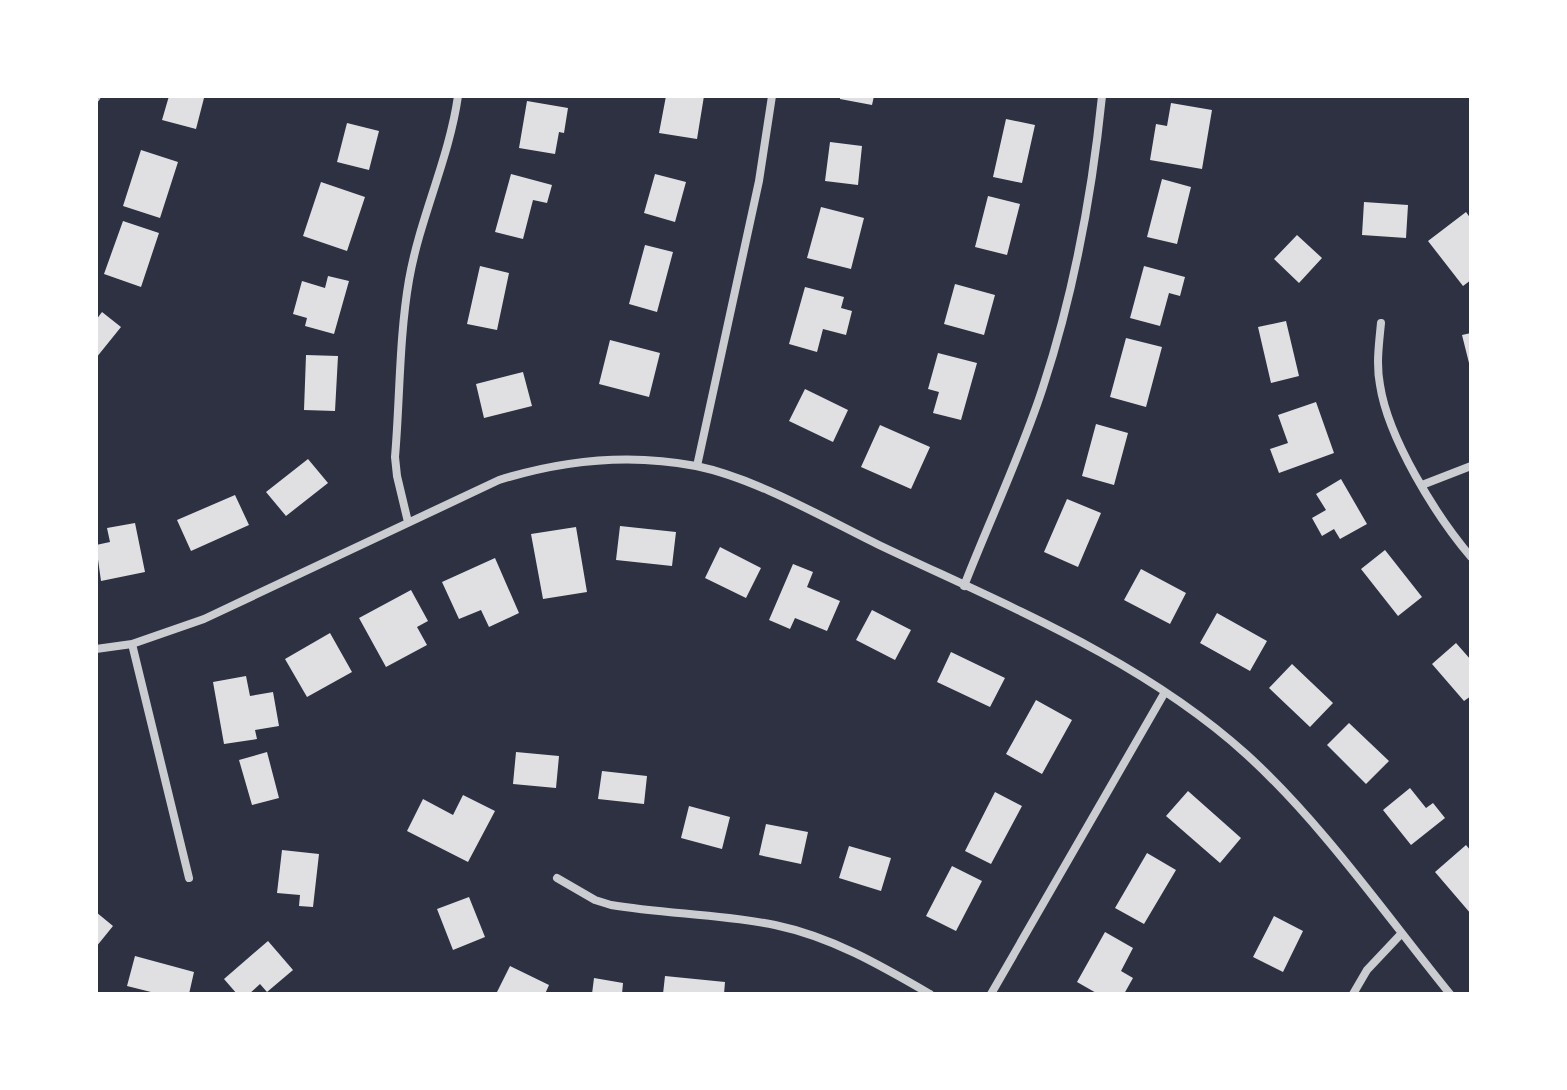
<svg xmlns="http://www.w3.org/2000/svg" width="1567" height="1090" viewBox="0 0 1567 1090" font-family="'Noto Serif',serif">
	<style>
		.building { fill: #e0e0e3 }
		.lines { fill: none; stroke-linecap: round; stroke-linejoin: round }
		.minor { stroke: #caccd0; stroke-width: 8 }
	</style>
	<rect width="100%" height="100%" fill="#2d3142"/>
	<path class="building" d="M169,96L204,98L196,129L162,120Z
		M666,96H704L697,139L659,133Z
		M840,96H874L872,105L840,99Z
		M527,101L568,108L564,133L559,132L555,154L519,148Z
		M1171,103L1212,110L1202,169L1150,160L1156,124L1167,126Z
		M1006,119L1035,125L1022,183L993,177Z
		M347,123L379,131L369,170L337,162Z
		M830,142L862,146L858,185L825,181Z
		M141,150L178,162L160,218L123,206Z
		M511,174L552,185L547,203L533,200L523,239L495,232Z
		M655,174L686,182L675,222L644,213Z
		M1162,179L1191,187L1177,244L1147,237Z
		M321,182L365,197L347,251L303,236Z
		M988,196L1020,204L1007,255L975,247Z
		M1364,202L1408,205L1406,238L1362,235Z
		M821,207L864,218L851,269L807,258Z
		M1466,212L1471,219V280L1463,286L1428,241Z
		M123,221L159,233L141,287L104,274Z
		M1297,235L1322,258L1299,283L1274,259Z
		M645,245L673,252L657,312L629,304Z
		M480,266L509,273L497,330L467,324Z
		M1144,266L1185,277L1180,296L1169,293L1160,326L1130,318Z
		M328,276L349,281L334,334L305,326L307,318L293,314L302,281L325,288Z
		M955,284L995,295L984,335L944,324Z
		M805,287L844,297L841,308L852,311L846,335L823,329L817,352L789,344Z
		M102,312L121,327L96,358V320Z
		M1286,321L1299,376L1271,383L1258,327Z
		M1471,333V367H1470L1462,335Z
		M1126,338L1162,347L1146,407L1110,397Z
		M610,340L660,353L649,397L599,384Z
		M938,353L977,363L961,420L933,413L939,392L928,389Z
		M306,355L338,356L335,411L304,410Z
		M523,372L532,406L484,418L476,384Z
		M805,389L848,410L833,442L789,421Z
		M1316,402L1334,453L1279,473L1270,449L1288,443L1278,415Z
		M1096,424L1128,433L1114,485L1082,476Z
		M880,425L930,447L911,489L861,467Z
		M308,459L328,483L286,516L266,492Z
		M1341,479L1367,524L1340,539L1334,529L1322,536L1312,518L1326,510L1316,494Z
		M235,495L249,525L191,551L177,520Z
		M1067,499L1101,513L1078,567L1044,552Z
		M135,523L145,572L101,581L96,545L110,542L107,528Z
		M620,526L676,532L672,566L616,560Z
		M576,527L587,592L543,599L531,534Z
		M720,547L761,568L746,598L705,578Z
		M1385,550L1422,597L1398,616L1361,569Z
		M495,558L519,613L489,627L481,610L459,619L442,582Z
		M793,564L813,572L807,587L840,601L827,631L795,618L790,629L769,620Z
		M1141,569L1186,593L1170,624L1124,600Z
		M411,590L428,621L417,627L427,645L386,667L359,618Z
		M872,610L911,630L895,660L856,640Z
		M1217,613L1267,641L1250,671L1200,643Z
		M330,633L352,672L307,697L285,659Z
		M1456,643L1471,660V696L1464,701L1432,664Z
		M951,652L1005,678L990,707L937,682Z
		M1292,664L1333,703L1310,727L1269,688Z
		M246,676L250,696L273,692L279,726L255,730L257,739L224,744L213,682Z
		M1036,700L1072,720L1042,774L1006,754Z
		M1349,723L1389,761L1366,784L1327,745Z
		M267,752L279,798L252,805L239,760Z
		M516,752L559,756L556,788L513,784Z
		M602,771L647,776L644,804L598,799Z
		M1410,788L1426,808L1433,803L1445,818L1411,845L1383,810Z
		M1188,791L1241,838L1220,863L1166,816Z
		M995,792L1022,806L991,864L965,851Z
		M463,795L495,811L468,862L407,831L423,799L453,815Z
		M689,806L730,817L722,849L681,838Z
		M766,824L808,832L801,864L759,855Z
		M1466,845L1471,851V914L1435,872Z
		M849,846L891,858L881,891L839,878Z
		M282,850L319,854L313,907L299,906L300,895L277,893Z
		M1147,853L1176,870L1144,924L1115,908Z
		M952,866L982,881L956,931L926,916Z
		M469,897L485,937L453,950L437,909Z
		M96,912L113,926L96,947Z
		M1274,916L1303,931L1283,972L1253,957Z
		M1105,932L1133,948L1121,971L1133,978L1124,994H1098L1077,982Z
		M268,941L293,970L267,992L260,984L249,994H237L224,979Z
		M135,956L194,972L189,994H159L127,986Z
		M510,966L549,985L545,994H496Z
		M665,976L725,982L724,994H663Z
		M594,978L623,983L622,994H592Z"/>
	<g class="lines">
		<path class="minor" d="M96,98L97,96
			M1381,323C1379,344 1376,364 1380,385C1388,438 1436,516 1471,557
			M697,466L759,181L772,96
			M1422,485L1471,466
			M408,522L397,476L395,457C400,399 399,338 409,280C420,217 449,159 458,96
			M964,586C990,519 1021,455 1043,387C1074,292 1092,195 1102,96
			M132,644L189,878
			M96,649L132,644L204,619L499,480C563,460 629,453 696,466C755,478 824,518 879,545C1005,605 1141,659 1246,754C1321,822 1386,915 1450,994
			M557,878L595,900L611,905C665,914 721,914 775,925C832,937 880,965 930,994
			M991,994L1165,692
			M1353,994L1367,970L1401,934"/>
	</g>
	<rect width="1567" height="1090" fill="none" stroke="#ffffff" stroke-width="196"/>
</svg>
